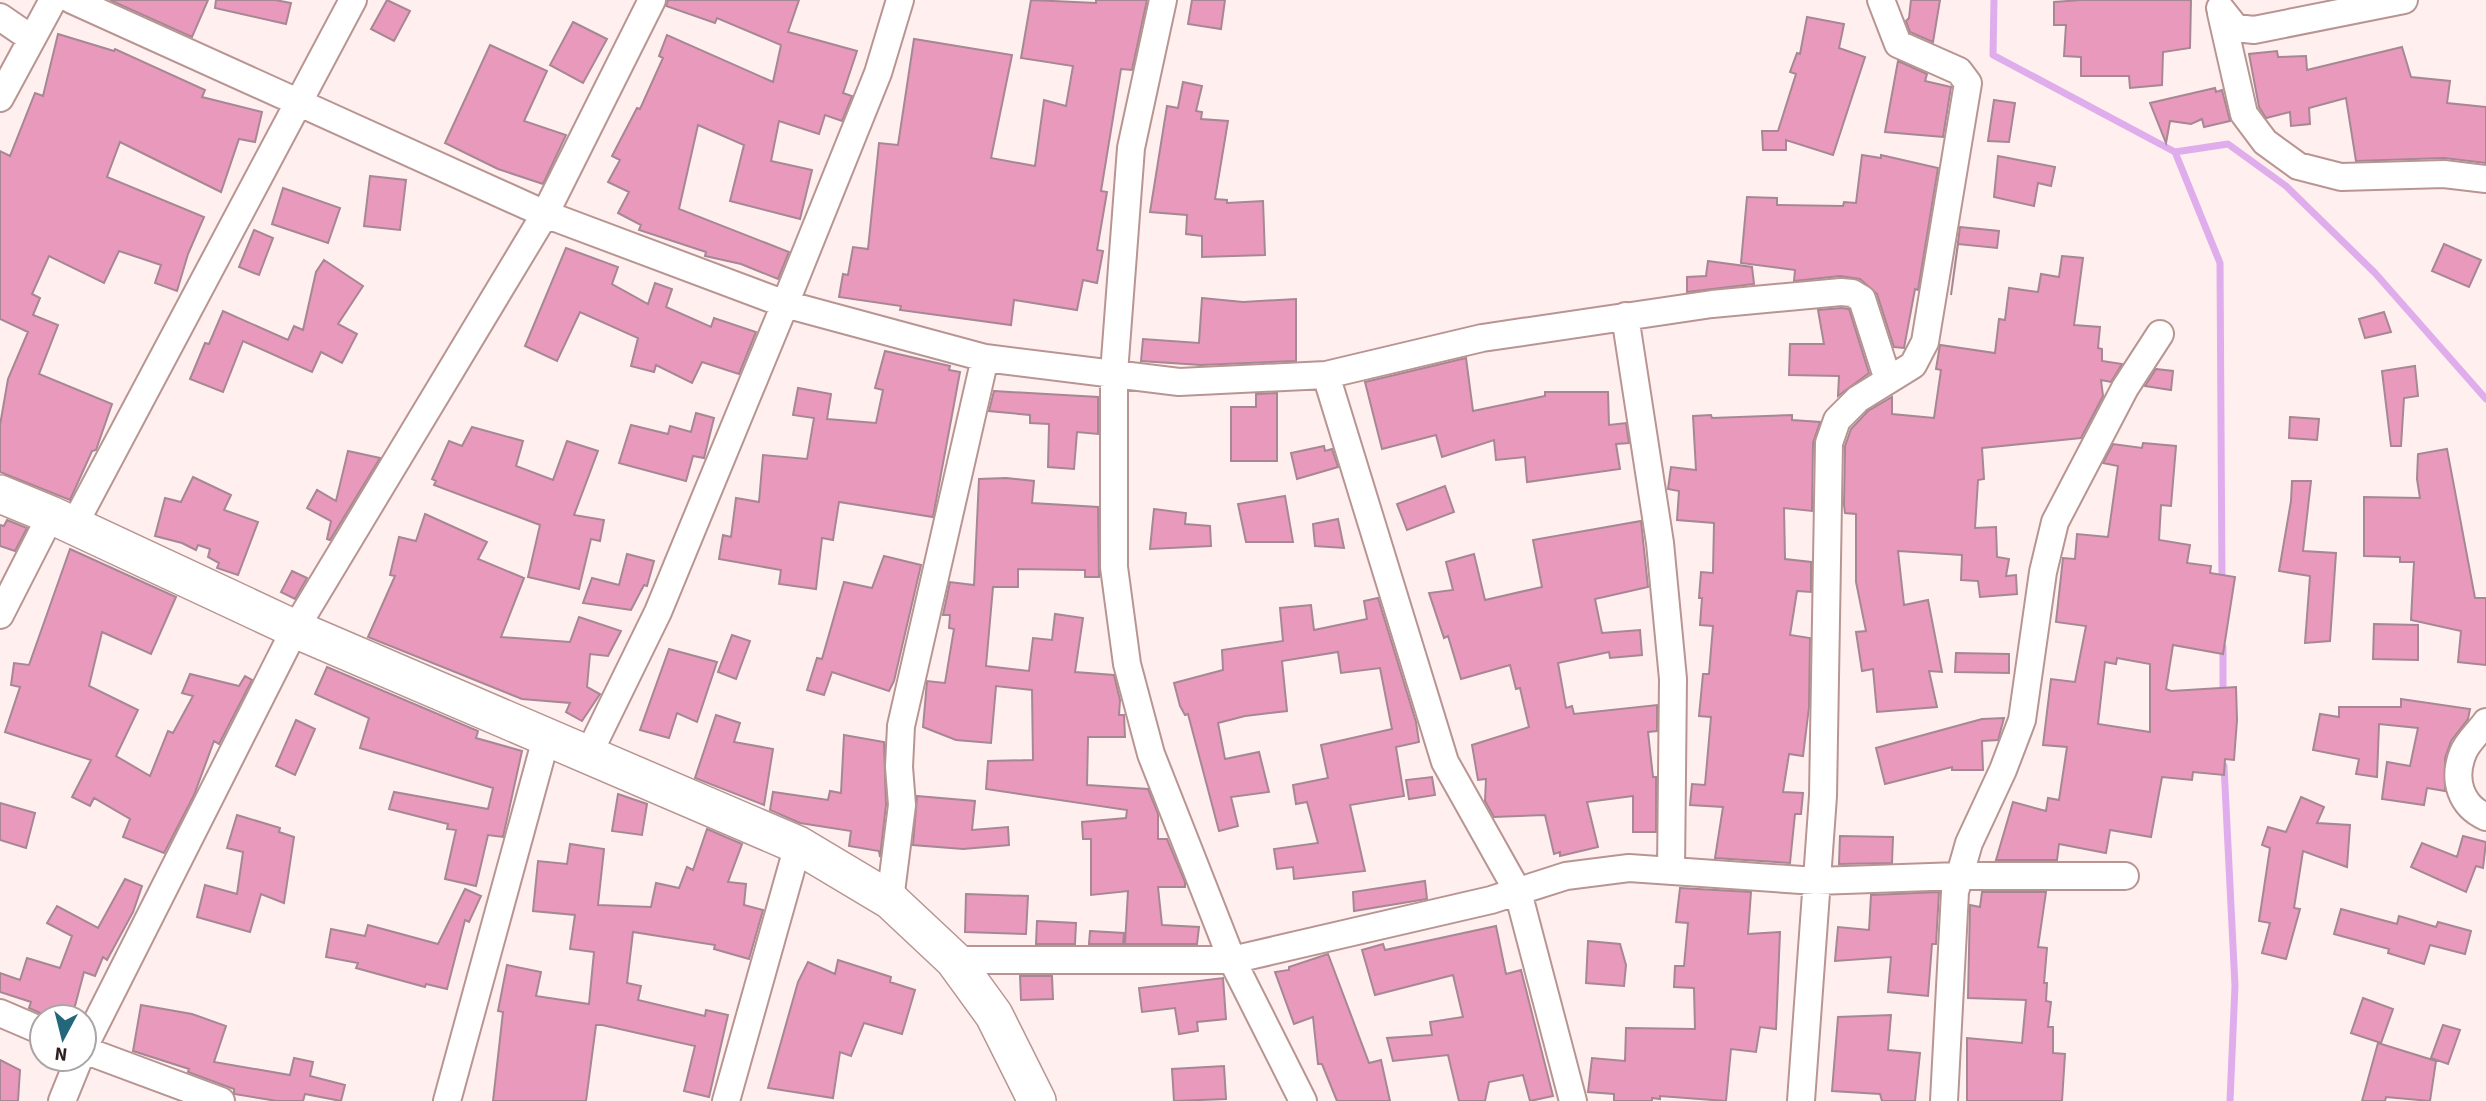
<svg xmlns="http://www.w3.org/2000/svg" width="2486" height="1101" viewBox="0 0 2486 1101" font-family="'Source Sans 3',sans-serif">
	<style>
		.lines { fill: none; stroke-linecap: round; stroke-linejoin: round }
		.stream { stroke: #dfadec; stroke-width: 7 }
		.building { fill: #e99abc; stroke: #a68793; stroke-width: 2; fill-rule: evenodd }
		.street-casing { stroke: #b89592; stroke-width: 30 }
		.secondary-casing { stroke: #b89592; stroke-width: 40 }
		.street { stroke: #fff; stroke-width: 26 }
		.secondary { stroke: #fff; stroke-width: 37 }
	</style>
	<rect width="100%" height="100%" fill="#ffefee"/>
	<g class="lines">
		<path class="stream" d="M1994,0L1993,55L2175,152L2220,263L2222,583
			M2175,152L2228,144L2286,186L2375,273L2486,399
			M2223,647V695
			M2224,766L2235,986L2230,1101"/>
	</g>
	<path class="building" d="M110,0H208L192,37Z
		M216,0H275L291,3L286,24L215,8Z
		M387,0L410,11L394,41L371,29Z
		M668,0H799L788,32L857,51L843,93L852,96L842,121L825,115L819,134L779,121L771,161L812,170L800,219L730,201L744,145L698,125L679,209L789,252L778,279L741,264L705,256L706,252L639,230L641,225L618,213L629,192L608,182L620,160L612,156L637,108L640,109L663,58L659,56L667,35L773,82L781,45L717,18L715,23L666,6Z
		M1031,0L1096,3V0H1147L1132,70L1121,69L1101,191L1107,192L1097,250L1103,251L1097,283L1083,280L1077,310L1014,300L1011,325L900,310L901,306L839,297L843,274L848,275L853,247L868,249L879,143L898,145L914,39L1012,55L991,158L1035,166L1044,100L1066,106L1073,66L1021,58Z
		M1192,0H1225L1221,29L1188,24Z
		M1911,0H1940L1933,42L1910,32L1906,21L1909,18Z
		M2081,0H2191L2190,48L2163,52L2162,85L2130,88L2129,76H2081V57L2064,56L2066,25H2054V2Z
		M1807,17L1844,24L1839,48L1865,57L1833,155L1786,140V150H1763L1762,131H1778L1796,74L1790,72L1797,53L1800,54Z
		M573,22L607,39L583,83L550,65Z
		M58,34L114,51L115,49L205,90L202,97L262,112L255,142L239,139L221,192L120,142L107,177L204,217L188,254L177,291L155,283L161,265L119,251L104,283L49,256L32,294L40,298L33,315L58,325L39,374L112,404L96,450L92,451L70,500L0,472V425L8,379L28,332L0,319V151L10,156L35,93L43,96Z
		M490,45L547,71L524,121L566,135L543,184L498,169L445,143Z
		M2402,47L2411,77L2450,81L2447,103L2486,107V163L2444,158L2356,161L2346,98L2309,108L2310,124L2291,126L2290,112L2266,118L2259,107L2249,54L2277,51L2278,57L2306,56L2307,70Z
		M1898,61L1927,74L1925,81L1951,87L1943,137L1885,132Z
		M1183,82L1202,86L1196,111L1202,112L1201,119L1228,121L1215,199L1227,200V203L1263,201L1265,255L1202,257V236L1186,234L1187,215L1150,212L1167,106L1178,108Z
		M2215,88L2216,92L2222,90L2230,121L2204,127L2202,119L2191,124L2170,121L2166,143L2150,103Z
		M1994,100L2015,103L2009,142L1988,141Z
		M1862,155L1881,158V155L1938,168L1918,290L1915,289L1904,348L1894,347L1877,294L1860,279L1840,276L1794,281L1795,270L1741,263L1747,197L1777,198V205L1843,206L1844,202L1856,203Z
		M1998,156L2055,167L2051,186L2038,183L2034,206L1994,197Z
		M370,176L406,180L400,230L364,226Z
		M283,188L340,208L328,243L272,224Z
		M1960,227L1999,231L1997,248L1958,244L1951,295Z
		M254,230L273,238L259,275L239,267Z
		M2444,244L2481,260L2469,287L2432,271Z
		M566,248L618,267L612,284L648,304L655,283L672,289L666,307L711,327L714,318L756,332L739,374L702,362L692,383L656,365L654,372L631,366L638,338L580,312L557,361L525,346Z
		M2062,256L2083,258L2074,325L2100,327L2098,348L2102,349V361L2122,364L2111,382L2101,380L2103,396L2081,438L1982,448L1984,479L1978,480L1975,528L1996,527L1997,557L2009,559L2006,576L2016,575L2017,594L1980,597L1978,581L1961,580L1962,555L1898,551L1904,605L1928,600L1942,672L1929,671L1937,707L1877,712L1873,669L1862,671L1856,632L1866,631L1856,582V514L1845,513L1844,505L1845,446L1851,429L1868,411L1892,397V414L1934,418L1941,370L1936,369L1940,345L1995,353L1999,319L2005,320L2009,288L2038,292L2041,274L2059,277Z
		M324,260L363,286L338,324L357,334L342,363L321,352L312,372L243,341L223,392L190,379L205,343L209,344L223,311L288,340L294,326L303,330L316,272Z
		M1708,261L1752,267L1754,284L1687,292V277L1706,276Z
		M1202,298L1243,302L1296,299V361L1201,365L1141,361L1143,339L1199,343Z
		M1841,308L1849,309L1869,373L1838,396L1839,376L1789,375L1790,344H1824L1818,310Z
		M2384,312L2391,332L2365,338L2359,319Z
		M885,351L950,366L949,370L960,372L933,517L839,502L833,540L822,538L816,589L779,584L781,570L719,559L723,535L731,537L736,498L759,502L763,455L807,459L814,418L793,415L798,388L831,394L827,419L876,423L883,390L875,388Z
		M1466,358L1473,411L1545,396V392H1608L1609,425L1626,423L1629,443L1616,444L1620,469L1527,482L1525,457L1496,460L1494,440L1442,457L1436,435L1382,449L1365,382Z
		M2415,366L2418,396L2404,398L2401,446H2391L2382,371Z
		M2156,369L2173,371L2171,390L2145,386Z
		M994,391L1098,397V434L1077,432L1074,469L1048,467L1049,424L1030,423V415L989,411Z
		M1277,393V461H1231V407H1256V394Z
		M696,413L714,418L704,458L693,456L686,481L619,463L631,425L668,434L670,426L691,432Z
		M1711,415L1712,418L1792,415V420L1820,422L1813,443L1812,511L1784,508L1785,559L1811,562V592L1797,591L1790,635L1810,638L1809,707L1803,756L1789,754L1783,792L1803,793L1801,814H1795L1790,863L1715,858L1723,807L1690,805L1692,784L1705,785L1711,717L1699,716L1703,674H1709L1713,626L1700,625L1702,598H1699L1701,572L1713,573L1714,523L1677,520L1679,491L1668,489L1671,467L1696,470L1693,416Z
		M2290,417L2319,419L2317,440L2289,438Z
		M472,427L523,441L516,466L553,480L567,441L598,451L574,515L604,520L600,541L591,539L579,589L528,577L540,525L434,485L436,481L432,479L449,441L462,446Z
		M2143,443L2176,446L2171,506L2161,505L2159,540L2190,545L2187,563L2211,566L2210,573L2235,577L2223,654L2173,645L2166,689L2171,691L2236,687L2237,720L2234,760L2225,759L2224,775L2193,772L2192,780L2162,777L2151,837L2110,830L2106,853L2059,844L2057,860H1996L2013,802L2046,811L2048,798L2059,800L2067,747L2043,745L2051,679L2075,682L2086,626L2056,622L2063,558L2075,559L2077,534L2108,537L2118,466L2103,463L2113,444L2142,448ZM2117,658L2150,664V732L2098,724L2105,662L2116,664Z
		M1324,446L1325,451L1332,449L1338,467L1297,479L1291,453Z
		M2447,449L2475,598H2486V665L2458,662L2461,631L2411,620L2414,562H2400V557L2364,556V497L2420,498L2417,479L2418,454Z
		M348,451L380,458L330,540L327,539L331,521L307,508L317,490L336,501Z
		M193,477L231,495L224,510L258,522L238,575L217,568L219,563L208,557L210,549L198,545L196,550L182,543L155,536L165,498L181,502Z
		M1006,478L1034,481L1032,503L1098,507L1099,577H1085V570L1018,569V587H993L986,666L1029,671L1033,638L1052,640L1055,614L1083,618L1075,672L1114,675L1120,700L1119,715H1124L1125,737H1088L1087,785L1148,789L1158,814V839H1167L1185,882V887H1158L1162,925L1199,927L1197,944H1125L1128,891L1091,895V839H1083L1082,822L1126,818L1127,810L986,789L988,761L1033,760L1032,690L996,686L991,743L956,740L923,727L927,681L945,683L954,629L949,628L950,615H943L950,582L974,585L979,479Z
		M2292,481H2311L2303,551L2336,553L2330,641L2305,643L2310,576L2279,571L2291,501Z
		M1445,486L1454,512L1407,530L1397,504Z
		M1285,496L1293,542H1246L1238,504Z
		M1154,509L1186,513L1185,524L1210,526L1211,546L1150,549Z
		M425,514L487,542L478,559L524,578L501,637L570,642L579,617L621,631L608,656L590,654L587,687L600,694L582,721L566,712L570,703L522,699L368,637L395,576L390,575L399,537L416,541Z
		M1338,519L1344,548L1315,546L1313,524Z
		M7,520L27,528L15,551L0,546V525L4,526Z
		M1641,521L1648,587L1595,599L1602,633L1640,630L1642,655L1610,658L1609,652L1558,663L1566,708L1572,706L1574,714L1657,705V731L1648,732L1653,777H1656V832H1633V796L1587,802L1598,847L1560,856V852L1554,854L1545,815L1494,817L1485,801L1486,779L1478,780L1472,745L1529,727L1520,688L1516,689L1510,665L1461,679L1448,636L1444,638L1429,593L1453,590L1446,562L1474,554L1485,600L1542,587L1533,540Z
		M70,549L176,597L151,654L102,632L89,686L138,710L116,756L150,776L168,731L173,733L193,696L182,693L190,674L239,686L245,676L252,680L219,744L214,741L194,795L164,853L123,837L130,819L94,798L90,806L72,797L91,760L5,732L20,687L11,685L14,663L29,665Z
		M627,554L654,561L647,586L644,585L631,610L583,603L592,578L619,585Z
		M884,556L921,565L894,681L889,691L832,672L824,695L807,690L817,658L822,659L844,582L872,588Z
		M292,571L307,578L295,599L281,592Z
		M1378,598L1416,722L1419,742L1396,747L1404,796L1350,805L1365,871L1294,879L1293,867L1277,869L1274,849L1318,843L1307,802L1296,804L1293,785L1328,778L1321,745L1392,729L1380,668L1341,673L1338,652L1282,661L1287,711L1245,716L1218,723L1225,759L1259,752L1269,792L1231,797L1238,826L1219,831L1188,714L1185,715L1180,706L1174,683L1223,670L1222,650L1283,641L1280,608L1311,605L1314,630L1367,619L1364,601Z
		M2374,624L2418,625V660L2373,659Z
		M732,635L750,641L736,679L718,672Z
		M669,649L717,662L697,722L677,713L669,738L640,730Z
		M1956,653L2009,654V673L1955,672Z
		M327,667L478,731L476,738L522,751L503,837L488,835L476,886L445,879L456,830L447,829L448,824L389,809L394,792L488,809L493,788L360,748L369,718L315,694Z
		M2401,699L2470,709L2468,719L2451,741L2445,758V791L2427,788L2424,805L2382,799L2387,762L2410,766L2418,728L2379,724L2377,777L2356,774L2359,759L2313,750L2320,714L2339,717V707H2401Z
		M716,715L740,723L734,742L773,749L764,805L695,778Z
		M2004,718L1998,740L1982,741L1983,770H1952V767L1885,784L1876,748L1982,719Z
		M296,720L315,729L295,775L276,766Z
		M844,735L884,742L886,805L880,857L879,851L849,846L851,831L800,823L770,810L773,792L828,800L830,791L841,793Z
		M1432,777L1435,795L1409,799L1406,780Z
		M618,794L647,804L642,835L612,831Z
		M917,796L975,801L972,830L1008,827L1009,845L963,849L913,845Z
		M2301,797L2324,807L2317,823L2350,825L2347,867L2303,851L2294,908L2300,909L2286,959L2262,953L2270,923L2259,921L2270,848L2262,845L2268,827L2286,832Z
		M0,803L35,813L26,848L0,840Z
		M237,815L280,828L279,832L294,837L284,903L261,894L250,932L197,917L205,885L237,894L243,852L227,848Z
		M707,829L742,844L728,882L746,884L744,905L763,910L749,959L714,949L715,945L633,932L627,983L641,986L638,1000L705,1016L706,1010L728,1015L709,1097L684,1091L695,1046L602,1025H596L586,1101H493L503,1012L498,1011L507,965L541,972L536,996L589,1004L594,952L570,949L575,915L533,911L538,861L567,864L570,844L604,849L598,905L651,907L656,883L679,888L687,867L693,870Z
		M1840,836L1893,837L1892,863L1839,864Z
		M2463,836L2486,842L2483,868L2476,866L2466,892L2411,867L2422,843L2457,857Z
		M125,879L142,886L133,912L107,960L103,957L95,976L84,972L72,1017H49L29,1008L31,1002L0,992V973L20,980L27,958L60,968L72,936L47,923L57,906L98,928Z
		M1425,881L1427,899L1354,911L1353,892Z
		M1680,888L1751,892L1748,934L1780,932L1776,1029L1760,1027L1756,1052L1731,1049L1726,1101L1660,1096V1099L1652,1098V1101H1614V1094L1588,1092L1592,1058L1625,1061L1626,1028L1695,1029L1694,988L1674,987L1675,966H1684L1688,923L1676,922Z
		M465,889L481,896L469,922L465,920L447,989L426,984L425,987L356,968L358,963L326,957L331,929L365,936L368,925L438,944Z
		M1939,892L1936,944H1932L1928,996L1888,992L1891,957L1835,961L1838,927L1869,930L1871,895Z
		M1982,892H2046L2038,947L2047,948L2044,983H2047L2046,1001L2051,1002L2048,1027H2053V1053L2065,1054L2062,1101H1967V1038L2022,1043L2026,1000L1968,998L1970,905L1980,907Z
		M966,894L1028,896L1026,934L965,932Z
		M2341,909L2397,924L2399,916L2436,927L2438,922L2471,931L2465,954L2430,945L2424,964L2388,953L2389,949L2334,934Z
		M1037,921L1076,923L1075,944H1036Z
		M1496,926L1506,974L1521,970L1553,1096L1530,1101L1523,1075L1489,1082L1485,1101H1459L1448,1055L1393,1061L1387,1038L1432,1035L1430,1022L1463,1017L1453,975L1375,995L1362,950L1383,944L1385,950Z
		M1090,931L1124,933L1123,944H1089Z
		M1588,941L1620,944L1626,965L1624,986L1586,983Z
		M1328,954L1369,1063L1381,1060L1390,1101H1337L1322,1064H1318L1313,1017L1294,1024L1275,972L1289,970V967Z
		M838,960L891,977L890,982L915,990L902,1034L864,1023L851,1056L840,1052L833,1098L768,1088L798,982L808,962L835,974Z
		M1020,976H1052L1053,999L1021,1000Z
		M1223,978L1226,1019L1197,1022L1198,1031L1179,1034L1175,1008L1142,1012L1139,988Z
		M2363,998L2393,1009L2381,1043L2351,1033Z
		M141,1005L192,1014L226,1026L214,1062L290,1075L294,1058L313,1062L310,1076L345,1085L341,1101L305,1094L303,1101H277L234,1094V1089L188,1072L189,1069L133,1051Z
		M1891,1015L1888,1050L1920,1053L1915,1101H1882L1880,1094L1832,1091L1838,1017Z
		M2443,1025L2460,1030L2448,1064L2431,1058Z
		M2378,1043L2436,1061L2430,1101L2386,1097L2385,1101H2362Z
		M0,1060L20,1070L18,1101H0Z
		M1224,1066L1226,1099L1174,1101L1172,1069Z"/>
	<g class="lines">
		<defs>
			<path id="street" d="M72,0L545,214L785,304L985,358L1179,382L1326,375L1482,338L1712,304L1841,292L1852,293L1862,299L1888,380
				M1163,0L1131,148L1114,373V567L1127,664L1151,754L1232,960L1303,1101
				M2220,8L2236,28L2254,30L2404,0
				M2221,13L2244,114L2265,142L2298,166L2341,177L2444,174L2486,179
				M0,17L32,39
				M0,98L53,0
				M1625,316L1660,543L1673,679L1671,871
				M1326,375L1445,762L1518,892L1573,1101
				M74,525L353,0
				M0,615L51,515
				M2486,722C2479,732 2467,742 2463,753C2452,780 2461,806 2486,817
				M589,753L658,612L785,304L878,73L900,0
				M890,900L902,805L899,767L901,726L985,358
				M954,960H1232L1491,900L1566,876L1629,868L1816,881L1959,876H2125
				M0,1013L42,1031
				M84,1047L295,629L545,214L652,0
				M84,1050L221,1101
				M62,1101L79,1059
				M447,1101L547,735
				M726,1101L798,845
				M1801,1101L1823,796L1829,443L1837,420L1858,399L1913,365L1925,342L1968,83L1959,71L1898,44L1881,0
				M1944,1101L1955,892L1969,843L2003,770L2022,720L2043,572L2055,522L2125,388L2160,334"/>
			<path id="secondary" d="M0,494L51,515L295,629L798,845L890,900L954,960L994,1015L1037,1101"/>
		</defs>
		<use href="#street" class="street-casing"/>
		<use href="#secondary" class="secondary-casing"/>
		<use href="#street" class="street"/>
		<use href="#secondary" class="secondary"/>
	</g>
	<g transform="translate(63 1038) rotate(187)"><circle r="33" fill="#ffffff" stroke="#aba5a5" stroke-width="2"/>
	<path d="M0-5L12 26L0 18L-12 26Z" fill="#25677a"/>
	<text y="-10" font-size="19" font-weight="bold" text-anchor="middle" fill="#2c1f1e">N</text>
	</g>
</svg>
